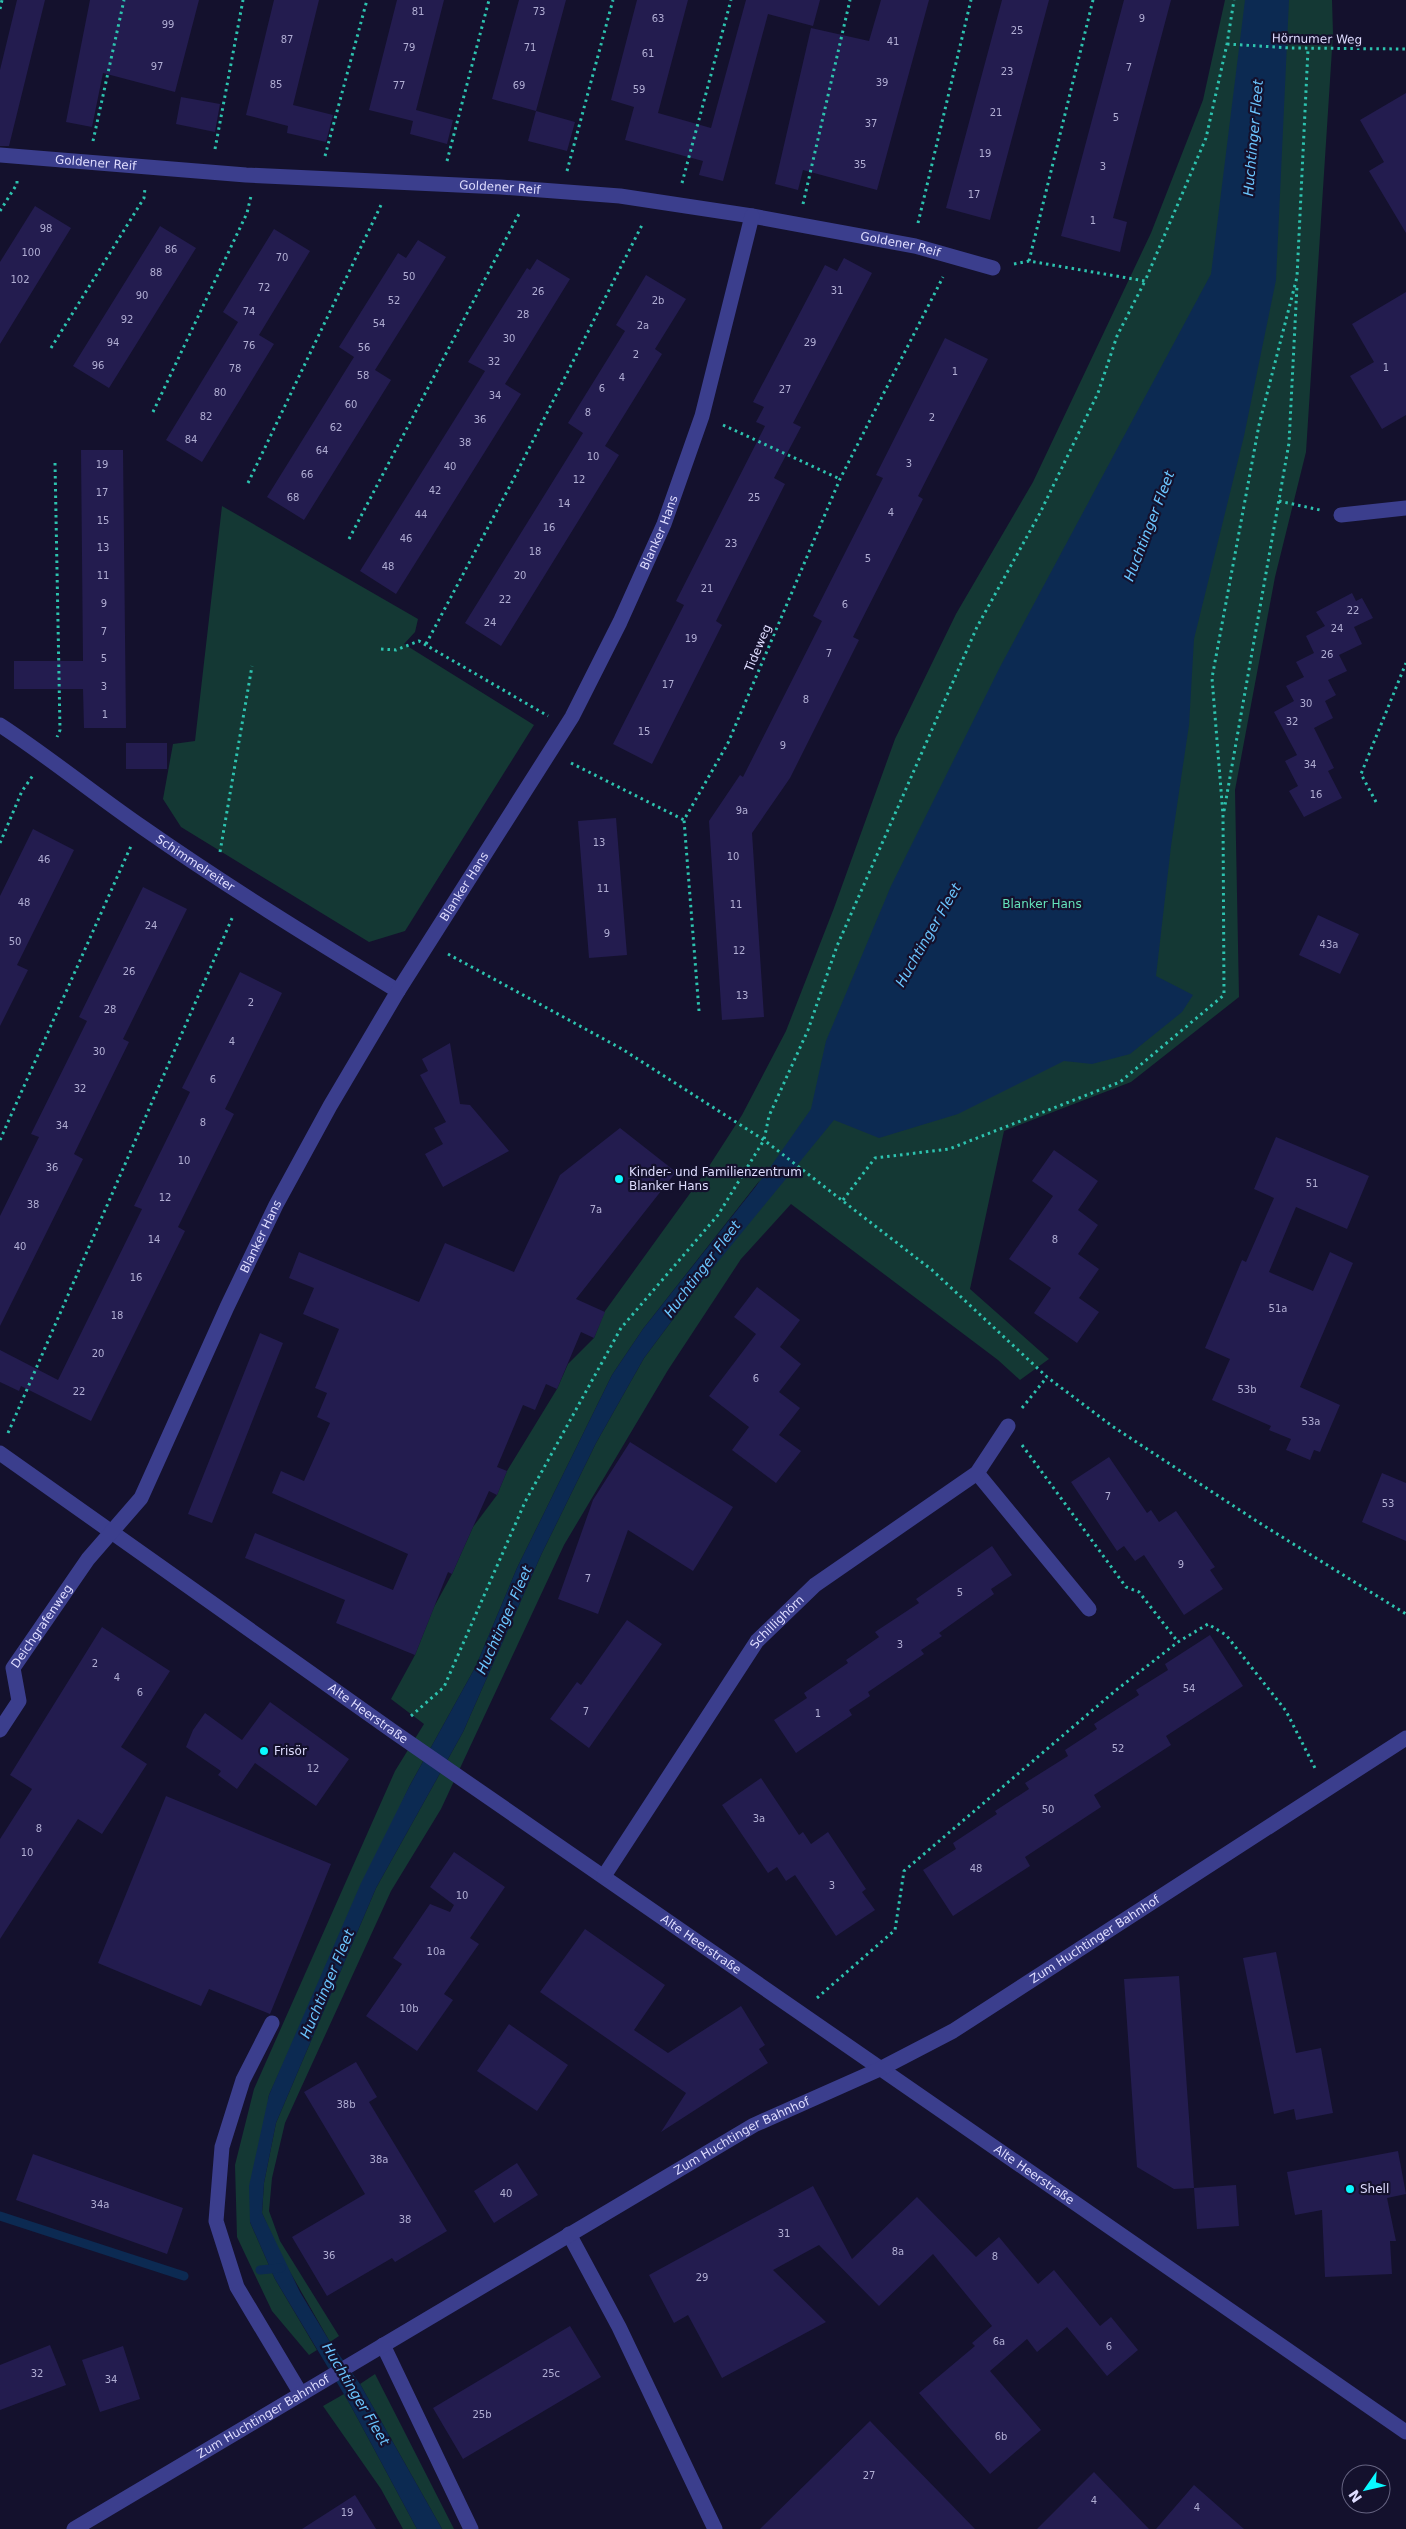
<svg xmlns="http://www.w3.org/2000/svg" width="1406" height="2529" viewBox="0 0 1406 2529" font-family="'DejaVu Sans',sans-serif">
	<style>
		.green { fill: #143834 }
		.water { fill: #0c2a52 }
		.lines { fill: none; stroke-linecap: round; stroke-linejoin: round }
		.stream { stroke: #0c2a52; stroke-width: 9 }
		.building { fill: #231c4f }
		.path { stroke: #2dc3af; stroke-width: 3; stroke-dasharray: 2.5 4; stroke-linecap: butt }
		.minor { stroke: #3b3e8d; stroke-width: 15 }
		.poi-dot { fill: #09f9ff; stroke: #14112d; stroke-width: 2 }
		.labels { text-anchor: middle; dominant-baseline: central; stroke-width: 4.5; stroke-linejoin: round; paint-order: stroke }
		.number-label { font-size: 10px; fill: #b0add3 }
		.street-label { font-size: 12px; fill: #dfddff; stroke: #14112d }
		.park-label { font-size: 12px; fill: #64e4bb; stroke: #14112d }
		.poi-label { font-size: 12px; fill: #dfddff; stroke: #14112d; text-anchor: start }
		.water-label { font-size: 14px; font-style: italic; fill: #6bc6ff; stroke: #14112d }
	</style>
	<rect width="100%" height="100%" fill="#14112d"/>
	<path class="green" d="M1225,0H1332L1333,34L1306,452L1275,577L1235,790L1239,997L1131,1082L1004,1131L970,1289L1049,1359L1020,1380L998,1360L791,1204L741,1259L668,1370L564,1545L441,1809L391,1891L285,2123L272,2178L269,2211L280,2241L339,2336L330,2342L282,2258L262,2213L264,2183L276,2123L376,1888L463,1732L541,1555L596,1443L644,1358L694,1291L760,1180L643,1329L612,1375L517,1568L476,1666L409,1787L269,2095L250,2222L275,2279L317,2350L309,2355L272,2311L237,2237L235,2165L254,2089L395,1771L424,1724L391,1699L415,1655L434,1607L452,1574L473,1527L497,1495L507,1471L557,1389L568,1364L594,1338L605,1311L704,1174L742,1115L786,1031L834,908L895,739L956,614L1033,482L1151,233L1203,100Z
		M222,506L418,619L415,632L404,644L534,725L405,931L369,942L181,827L163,799L173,744L195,741Z
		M375,2374L454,2529H442L360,2384Z
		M344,2394L351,2406L417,2529H403L381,2489L323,2406Z"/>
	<path class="water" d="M1245,0H1289L1276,280L1244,436L1194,639L1189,725L1171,846L1156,976L1193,995L1182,1012L1130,1054L1092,1064L1064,1061L958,1114L879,1138L834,1120L694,1291L644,1358L596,1443L541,1555L463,1732L376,1888L276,2123L264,2183L262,2213L300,2292L330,2342L360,2384L442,2529H417L351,2406L275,2279L250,2222L249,2186L269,2095L361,1883L409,1787L476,1666L517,1568L612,1375L643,1329L764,1176L811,1109L826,1041L891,886L1000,667L1211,274Z"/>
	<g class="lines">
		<path class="stream" d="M0,2216L184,2276
			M260,2270L281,2268"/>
	</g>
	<path class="building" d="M17,0H45L9,146H0V70Z
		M90,0H199L175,92L103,73L92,127L66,122Z
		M274,0H319L293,105L333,115L326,142L287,133L288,126L246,115Z
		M397,0H444L416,110L453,120L447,144L410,134L413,121L369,110Z
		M519,0H566L536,111L492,99Z
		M637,0H688L658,113L711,128L746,0H820L813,26L768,14L723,181L699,175L703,161L625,140L634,107L611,100Z
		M881,0H929L877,190L803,170L798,190L775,184L811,28L869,41Z
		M1002,0H1049L990,220L946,208Z
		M1124,0H1171L1113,218L1127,222L1120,252L1061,236Z
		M1406,93V233L1369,171L1384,162L1360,120Z
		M181,97L220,104L215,132L176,124Z
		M536,111L575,122L567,151L528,141Z
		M35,206L71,228L0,344V262Z
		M160,226L196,248L109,388L73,366Z
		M274,229L310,251L259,335L274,344L202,462L166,440L238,322L223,312Z
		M418,240L446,257L375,370L391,380L304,520L267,497L354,357L339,347L398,253L406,258Z
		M844,258L872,273L793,423L801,427L774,478L785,484L716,621L722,625L652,764L613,744L684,605L676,601L765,426L756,422L764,407L753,402L825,265L837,271Z
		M537,259L570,279L505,384L521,394L396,594L360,571L485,371L468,362L527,268L530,270Z
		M646,275L686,299L655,349L662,354L605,446L619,455L501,646L465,623L583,433L568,423L625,331L616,325Z
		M1406,292V415L1382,429L1350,376L1374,362L1352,324Z
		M945,338L988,359L918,496L923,499L853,637L859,640L790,778L752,833L764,1017L722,1020L709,821L740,775L743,777L822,621L813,616L883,478L876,475Z
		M81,450H123L126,728H84L83,689H14V661H83Z
		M1352,593L1356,601L1362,598L1373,618L1354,627L1362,644L1339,655L1347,671L1328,680L1336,695L1325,701L1333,718L1314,728L1334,768L1328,771L1342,798L1304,817L1289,791L1298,786L1285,761L1297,755L1274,712L1294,701L1286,686L1304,677L1296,662L1314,653L1306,636L1325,626L1316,612Z
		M126,743H167V769H126Z
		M616,818L627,955L589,958L578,821Z
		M33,829L74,850L17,965L28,970L0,1026V896Z
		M143,887L187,909L123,1039L129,1042L74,1154L83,1159L0,1326V1216L39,1137L31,1134L87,1021L79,1017Z
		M1318,915L1359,934L1340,974L1299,955Z
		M240,972L282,993L225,1109L234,1114L178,1227L185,1231L91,1421L21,1386L19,1391L0,1382V1350L58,1380L142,1209L134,1206L190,1092L182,1088Z
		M450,1043L460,1104L470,1105L509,1151L443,1187L425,1154L443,1144L434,1128L446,1122L420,1075L428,1071L422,1059Z
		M620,1128L676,1172L576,1299L605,1312L594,1338L581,1332L557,1389L546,1384L535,1410L523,1405L497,1467L507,1471L497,1495L489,1491L452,1574L448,1572L415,1655L336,1623L345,1600L245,1558L255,1533L393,1590L408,1554L272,1493L281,1471L304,1481L330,1423L317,1417L327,1393L315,1388L339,1329L303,1314L314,1288L289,1278L299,1252L419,1302L445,1243L514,1272L560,1175Z
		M1276,1137L1369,1176L1347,1229L1296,1207L1269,1272L1313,1291L1330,1252L1353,1263L1300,1387L1340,1405L1320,1452L1314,1450L1310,1460L1286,1450L1291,1439L1269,1430L1271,1426L1212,1400L1230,1359L1205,1348L1242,1260L1246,1262L1274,1198L1254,1189Z
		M1054,1150L1098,1181L1078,1210L1098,1225L1078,1254L1099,1269L1079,1298L1099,1312L1077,1343L1034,1313L1051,1288L1009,1259L1053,1196L1032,1181Z
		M757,1287L800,1320L780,1347L801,1364L779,1392L800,1408L779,1435L801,1451L776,1483L732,1450L749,1427L709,1396L756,1334L734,1317Z
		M260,1333L283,1343L212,1523L188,1514Z
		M630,1442L733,1507L693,1571L628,1530L598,1614L558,1599L593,1500Z
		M1109,1457L1147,1513L1151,1510L1159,1522L1176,1511L1215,1567L1210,1570L1223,1589L1184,1615L1144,1555L1135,1561L1124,1546L1117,1551L1071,1482Z
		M1382,1473L1406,1483V1541L1362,1522Z
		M992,1546L1012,1575L991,1589L994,1594L939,1633L942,1636L921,1650L924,1654L868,1692L870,1696L849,1710L852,1715L796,1753L774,1720L807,1698L804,1693L848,1663L846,1660L879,1637L875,1632L919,1603L916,1599Z
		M627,1620L662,1644L589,1748L550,1719L577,1682L581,1685Z
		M102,1627L170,1671L121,1747L147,1764L102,1834L78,1819L0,1939V1839L32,1789L10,1775Z
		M1210,1635L1243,1686L1166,1736L1171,1745L1094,1795L1101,1807L1025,1857L1030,1866L953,1916L923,1870L956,1849L953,1843L997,1814L995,1811L1029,1789L1025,1783L1068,1756L1065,1750L1097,1729L1094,1724L1139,1695L1136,1690L1168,1670L1165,1664Z
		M270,1702L349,1759L316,1806L255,1763L237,1789L218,1775L221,1771L186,1747L193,1730L205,1713L242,1740Z
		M761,1778L799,1835L803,1832L811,1844L828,1832L866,1889L862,1892L875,1910L836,1936L795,1875L786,1881L777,1867L768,1873L722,1805Z
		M166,1796L331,1864L270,2014L209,1989L201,2006L98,1963Z
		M454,1852L505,1887L470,1938L479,1944L444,1994L453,2000L417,2051L366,2016L402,1964L393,1958L430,1904L450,1912L454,1905L430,1887Z
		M585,1929L665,1985L634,2030L668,2053L741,2006L765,2045L759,2049L768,2063L661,2132L686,2093L540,1992Z
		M1276,1952L1296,2053L1321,2048L1333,2113L1296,2120L1294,2109L1274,2114L1243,1958Z
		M1179,1976L1194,2188L1174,2189L1137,2167L1124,1979Z
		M509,2024L568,2065L537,2111L477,2071Z
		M356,2062L377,2097L369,2102L447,2231L395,2262L392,2258L327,2296L292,2237L365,2194L304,2092Z
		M1398,2151L1406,2194L1387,2198L1396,2241H1390L1392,2274L1325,2277L1322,2210L1295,2215L1287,2172Z
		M33,2154L183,2208L167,2254L16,2200Z
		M517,2163L538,2195L494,2223L474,2191Z
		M1236,2185L1239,2226L1197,2229L1194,2188Z
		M813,2186L852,2259L917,2197L976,2257L999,2237L1038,2284L1054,2270L1100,2326L1111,2317L1138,2350L1107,2376L1067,2327L1037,2352L1027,2339L990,2371L1041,2430L990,2474L919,2393L975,2346L972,2343L992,2326L933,2254L879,2306L819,2245L773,2270L826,2322L722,2378L688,2315L674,2323L649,2275Z
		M570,2326L601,2377L463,2459L433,2408Z
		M50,2345L66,2385L0,2410V2365Z
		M123,2346L140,2399L100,2412L82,2360Z
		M870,2421L975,2529H760Z
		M1094,2472L1149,2529H1037Z
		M1194,2485L1244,2529H1156Z
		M355,2495L376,2529H302Z"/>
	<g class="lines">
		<path class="path" d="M0,9L2,0
			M1227,44L1291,48L1406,49
			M93,141L124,0
			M215,149L243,0
			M325,156L367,0
			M447,161L489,0
			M567,171L613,0
			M682,183L731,0
			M803,204L850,0
			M0,211L17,184V179
			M918,223L971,0
			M1029,261L1093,0
			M1014,264L1029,261L1145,281L1206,138L1227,44L1234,0
			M51,348L144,198L145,188
			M153,412L247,213L251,196
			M723,425L840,479
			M55,463L60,730L57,737
			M248,483L382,203
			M1279,501L1320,510
			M349,539L520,212
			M426,644L511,484L643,223
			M381,649L396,650L419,641L548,716
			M571,763L684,820
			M1376,802L1361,774L1406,663
			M1224,811L1289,443L1297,285
			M0,843L22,791L34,774
			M220,852L252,666
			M448,954L622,1049L764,1140L932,1270L1047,1377L1112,1426L1258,1522L1406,1614
			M699,1011L684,820L728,743L840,479L943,277
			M0,1140L131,846
			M843,1200L875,1158L949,1149L1120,1082L1224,995L1223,815L1212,678L1259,425L1297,277L1308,49
			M1022,1408L1047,1377
			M8,1433L233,916
			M1022,1445L1126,1587L1139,1592L1178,1642
			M411,1716L444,1687L525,1502L621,1328L718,1215L764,1140L769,1116L808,1030L837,946L977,627L1040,513L1098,393L1117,336L1145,281
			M817,1998L895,1930L904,1871L1115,1691L1178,1642L1208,1624L1226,1635L1286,1711L1316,1770"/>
		<g class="minor">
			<path id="s1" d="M0,155L246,175L501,187L620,196L752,216L915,246L993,268"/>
			<path d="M1341,515L1406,508"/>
			<path id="s2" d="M0,725C49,757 94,794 142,827C225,885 311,938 398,991"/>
			<path id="s3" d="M0,1453L394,1732L1406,2432"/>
			<path d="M977,1473L1089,1609"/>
			<path id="s4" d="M0,1730L19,1701L13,1668L88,1559L141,1498L227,1307L276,1205L330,1106L398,991L572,717L620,622L664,524L702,416L752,216"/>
			<path id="s5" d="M604,1876L757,1641L815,1585L977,1473L1008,1426"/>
			<path d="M272,2023L243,2080L222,2147L216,2221L237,2287L301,2394"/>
			<path d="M569,2234L619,2327L715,2529"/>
			<path d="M383,2345L471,2529"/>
			<path id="s6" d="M74,2529L754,2125L880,2069L953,2031L1406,1738"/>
		</g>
	</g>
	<g class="poi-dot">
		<circle cx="619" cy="1179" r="5"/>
		<circle cx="264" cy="1751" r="5"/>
		<circle cx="1350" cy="2189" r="5"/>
	</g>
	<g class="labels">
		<g class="number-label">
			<text x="418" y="11">81</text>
			<text x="539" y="11">73</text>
			<text x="658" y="18">63</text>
			<text x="1142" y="18">9</text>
			<text x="168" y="24">99</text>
			<text x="1017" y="30">25</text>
			<text x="287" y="39">87</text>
			<text x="893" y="41">41</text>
			<text x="409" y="47">79</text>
			<text x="530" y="47">71</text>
			<text x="648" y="53">61</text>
			<text x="157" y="66">97</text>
			<text x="1129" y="67">7</text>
			<text x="1007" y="71">23</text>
			<text x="882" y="82">39</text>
			<text x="276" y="84">85</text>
			<text x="399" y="85">77</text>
			<text x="519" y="85">69</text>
			<text x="639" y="89">59</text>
			<text x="996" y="112">21</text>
			<text x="1116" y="117">5</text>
			<text x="871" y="123">37</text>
			<text x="985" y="153">19</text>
			<text x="860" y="164">35</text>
			<text x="1103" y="166">3</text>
			<text x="974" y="194">17</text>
			<text x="1093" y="220">1</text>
			<text x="46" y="228">98</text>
			<text x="171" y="249">86</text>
			<text x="31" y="252">100</text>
			<text x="282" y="257">70</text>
			<text x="156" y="272">88</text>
			<text x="409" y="276">50</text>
			<text x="20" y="279">102</text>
			<text x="264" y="287">72</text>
			<text x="837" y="290">31</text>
			<text x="538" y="291">26</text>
			<text x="142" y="295">90</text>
			<text x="394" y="300">52</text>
			<text x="658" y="300">2b</text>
			<text x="249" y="311">74</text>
			<text x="523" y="314">28</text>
			<text x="127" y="319">92</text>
			<text x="379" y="323">54</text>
			<text x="643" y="325">2a</text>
			<text x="509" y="338">30</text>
			<text x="113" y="342">94</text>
			<text x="810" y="342">29</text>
			<text x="249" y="345">76</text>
			<text x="364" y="347">56</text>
			<text x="636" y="354">2</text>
			<text x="494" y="361">32</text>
			<text x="98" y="365">96</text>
			<text x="1386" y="367">1</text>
			<text x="235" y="368">78</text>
			<text x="955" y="371">1</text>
			<text x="363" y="375">58</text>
			<text x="622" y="377">4</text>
			<text x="602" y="388">6</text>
			<text x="785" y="389">27</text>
			<text x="220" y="392">80</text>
			<text x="495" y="395">34</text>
			<text x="351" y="404">60</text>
			<text x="588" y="412">8</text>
			<text x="206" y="416">82</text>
			<text x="932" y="417">2</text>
			<text x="480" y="419">36</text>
			<text x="336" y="427">62</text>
			<text x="191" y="439">84</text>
			<text x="465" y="442">38</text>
			<text x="322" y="450">64</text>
			<text x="593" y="456">10</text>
			<text x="909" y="463">3</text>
			<text x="102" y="464">19</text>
			<text x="450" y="466">40</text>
			<text x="307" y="474">66</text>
			<text x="579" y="479">12</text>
			<text x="435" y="490">42</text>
			<text x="102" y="492">17</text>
			<text x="293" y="497">68</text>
			<text x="754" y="497">25</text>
			<text x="564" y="503">14</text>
			<text x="891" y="512">4</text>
			<text x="421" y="514">44</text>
			<text x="103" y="520">15</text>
			<text x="549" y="527">16</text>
			<text x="406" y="538">46</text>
			<text x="731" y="543">23</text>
			<text x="103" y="547">13</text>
			<text x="535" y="551">18</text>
			<text x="868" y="558">5</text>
			<text x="388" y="566">48</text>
			<text x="103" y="575">11</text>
			<text x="520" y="575">20</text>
			<text x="707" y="588">21</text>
			<text x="505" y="599">22</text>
			<text x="104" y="603">9</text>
			<text x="845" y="604">6</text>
			<text x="1353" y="610">22</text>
			<text x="490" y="622">24</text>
			<text x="1337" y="628">24</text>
			<text x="104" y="631">7</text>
			<text x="691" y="638">19</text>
			<text x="829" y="653">7</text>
			<text x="1327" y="654">26</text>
			<text x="104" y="658">5</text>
			<text x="668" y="684">17</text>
			<text x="104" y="686">3</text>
			<text x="806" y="699">8</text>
			<text x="1306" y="703">30</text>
			<text x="105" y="714">1</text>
			<text x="1292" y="721">32</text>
			<text x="644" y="731">15</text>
			<text x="783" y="745">9</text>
			<text x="1310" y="764">34</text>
			<text x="1316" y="794">16</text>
			<text x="742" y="810">9a</text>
			<text x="599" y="842">13</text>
			<text x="733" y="856">10</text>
			<text x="44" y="859">46</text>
			<text x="603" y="888">11</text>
			<text x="24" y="902">48</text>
			<text x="736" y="904">11</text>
			<text x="151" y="925">24</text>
			<text x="607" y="933">9</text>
			<text x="15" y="941">50</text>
			<text x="1329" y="944">43a</text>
			<text x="739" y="950">12</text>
			<text x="129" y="971">26</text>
			<text x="742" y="995">13</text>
			<text x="251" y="1002">2</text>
			<text x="110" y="1009">28</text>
			<text x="232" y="1041">4</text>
			<text x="99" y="1051">30</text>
			<text x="213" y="1079">6</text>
			<text x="80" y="1088">32</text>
			<text x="203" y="1122">8</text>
			<text x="62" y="1125">34</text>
			<text x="184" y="1160">10</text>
			<text x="52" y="1167">36</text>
			<text x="1312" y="1183">51</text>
			<text x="165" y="1197">12</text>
			<text x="33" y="1204">38</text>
			<text x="596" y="1209">7a</text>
			<text x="154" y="1239">14</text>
			<text x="1055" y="1239">8</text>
			<text x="20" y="1246">40</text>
			<text x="136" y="1277">16</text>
			<text x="1278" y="1308">51a</text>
			<text x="117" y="1315">18</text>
			<text x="98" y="1353">20</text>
			<text x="756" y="1378">6</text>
			<text x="1247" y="1389">53b</text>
			<text x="79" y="1391">22</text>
			<text x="1311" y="1421">53a</text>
			<text x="1108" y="1496">7</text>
			<text x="1388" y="1503">53</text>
			<text x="1181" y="1564">9</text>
			<text x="588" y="1578">7</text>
			<text x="960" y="1592">5</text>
			<text x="900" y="1644">3</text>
			<text x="95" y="1663">2</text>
			<text x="117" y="1677">4</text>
			<text x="1189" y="1688">54</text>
			<text x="140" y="1692">6</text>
			<text x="586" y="1711">7</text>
			<text x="818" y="1713">1</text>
			<text x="1118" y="1748">52</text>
			<text x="313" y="1768">12</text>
			<text x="1048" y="1809">50</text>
			<text x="759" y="1818">3a</text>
			<text x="39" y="1828">8</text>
			<text x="27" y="1852">10</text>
			<text x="976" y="1868">48</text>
			<text x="832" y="1885">3</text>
			<text x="462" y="1895">10</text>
			<text x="436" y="1951">10a</text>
			<text x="409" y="2008">10b</text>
			<text x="346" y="2104">38b</text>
			<text x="379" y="2159">38a</text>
			<text x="506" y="2193">40</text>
			<text x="100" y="2204">34a</text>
			<text x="405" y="2219">38</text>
			<text x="784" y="2233">31</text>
			<text x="898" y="2251">8a</text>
			<text x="329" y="2255">36</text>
			<text x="995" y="2256">8</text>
			<text x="702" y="2277">29</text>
			<text x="999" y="2341">6a</text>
			<text x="1109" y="2346">6</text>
			<text x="37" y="2373">32</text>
			<text x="551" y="2373">25c</text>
			<text x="111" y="2379">34</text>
			<text x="482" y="2414">25b</text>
			<text x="1001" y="2436">6b</text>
			<text x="869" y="2475">27</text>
			<text x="1094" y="2500">4</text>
			<text x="1197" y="2507">4</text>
			<text x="347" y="2512">19</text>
		</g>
		<g class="street-label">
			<text transform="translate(1317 39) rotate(1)">Hörnumer Weg</text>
			<text stroke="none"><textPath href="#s1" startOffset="96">Goldener Reif</textPath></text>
			<text stroke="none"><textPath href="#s1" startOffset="501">Goldener Reif</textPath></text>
			<text stroke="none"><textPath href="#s1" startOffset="906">Goldener Reif</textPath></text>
			<text stroke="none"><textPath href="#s4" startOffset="1379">Blanker Hans</textPath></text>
			<text transform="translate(758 648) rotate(-67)">Tideweg</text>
			<text stroke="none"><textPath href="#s2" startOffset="239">Schimmelreiter</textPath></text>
			<text stroke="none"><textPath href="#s4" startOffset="974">Blanker Hans</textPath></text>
			<text stroke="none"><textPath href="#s4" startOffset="569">Blanker Hans</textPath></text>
			<text stroke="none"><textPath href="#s5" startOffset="308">Schillighörn</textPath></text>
			<text stroke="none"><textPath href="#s4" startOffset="119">Deichgrafenweg</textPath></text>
			<text stroke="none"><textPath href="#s3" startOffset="451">Alte Heerstraße</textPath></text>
			<text stroke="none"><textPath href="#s6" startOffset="1180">Zum Huchtinger Bahnhof</textPath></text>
			<text stroke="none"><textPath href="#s3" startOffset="856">Alte Heerstraße</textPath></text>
			<text stroke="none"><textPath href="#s6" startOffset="775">Zum Huchtinger Bahnhof</textPath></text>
			<text stroke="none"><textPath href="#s3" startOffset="1261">Alte Heerstraße</textPath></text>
			<text stroke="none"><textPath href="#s6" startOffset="220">Zum Huchtinger Bahnhof</textPath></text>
		</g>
		<g class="park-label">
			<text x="1042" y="904">Blanker Hans</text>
		</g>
		<g class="poi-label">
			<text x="629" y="1172">Kinder- und Familienzentrum<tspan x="629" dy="14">Blanker Hans</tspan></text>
			<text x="274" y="1751">Frisör</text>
			<text x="1360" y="2189">Shell</text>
		</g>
		<g class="water-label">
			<text transform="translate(1253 138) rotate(-85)">Huchtinger Fleet</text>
			<text transform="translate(1149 526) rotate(-69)">Huchtinger Fleet</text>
			<text transform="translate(928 935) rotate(-60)">Huchtinger Fleet</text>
			<text transform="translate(702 1269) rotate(-53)">Huchtinger Fleet</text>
			<text transform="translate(504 1620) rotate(-66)">Huchtinger Fleet</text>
			<text transform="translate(327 1984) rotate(-67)">Huchtinger Fleet</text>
			<text transform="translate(356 2394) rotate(59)">Huchtinger Fleet</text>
		</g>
	</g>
	<g transform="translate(1366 2489) rotate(236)"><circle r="24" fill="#14112d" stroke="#656381"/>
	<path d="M0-4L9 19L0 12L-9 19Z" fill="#09f9ff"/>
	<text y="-8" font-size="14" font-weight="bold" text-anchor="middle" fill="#dfddff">N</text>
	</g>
</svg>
